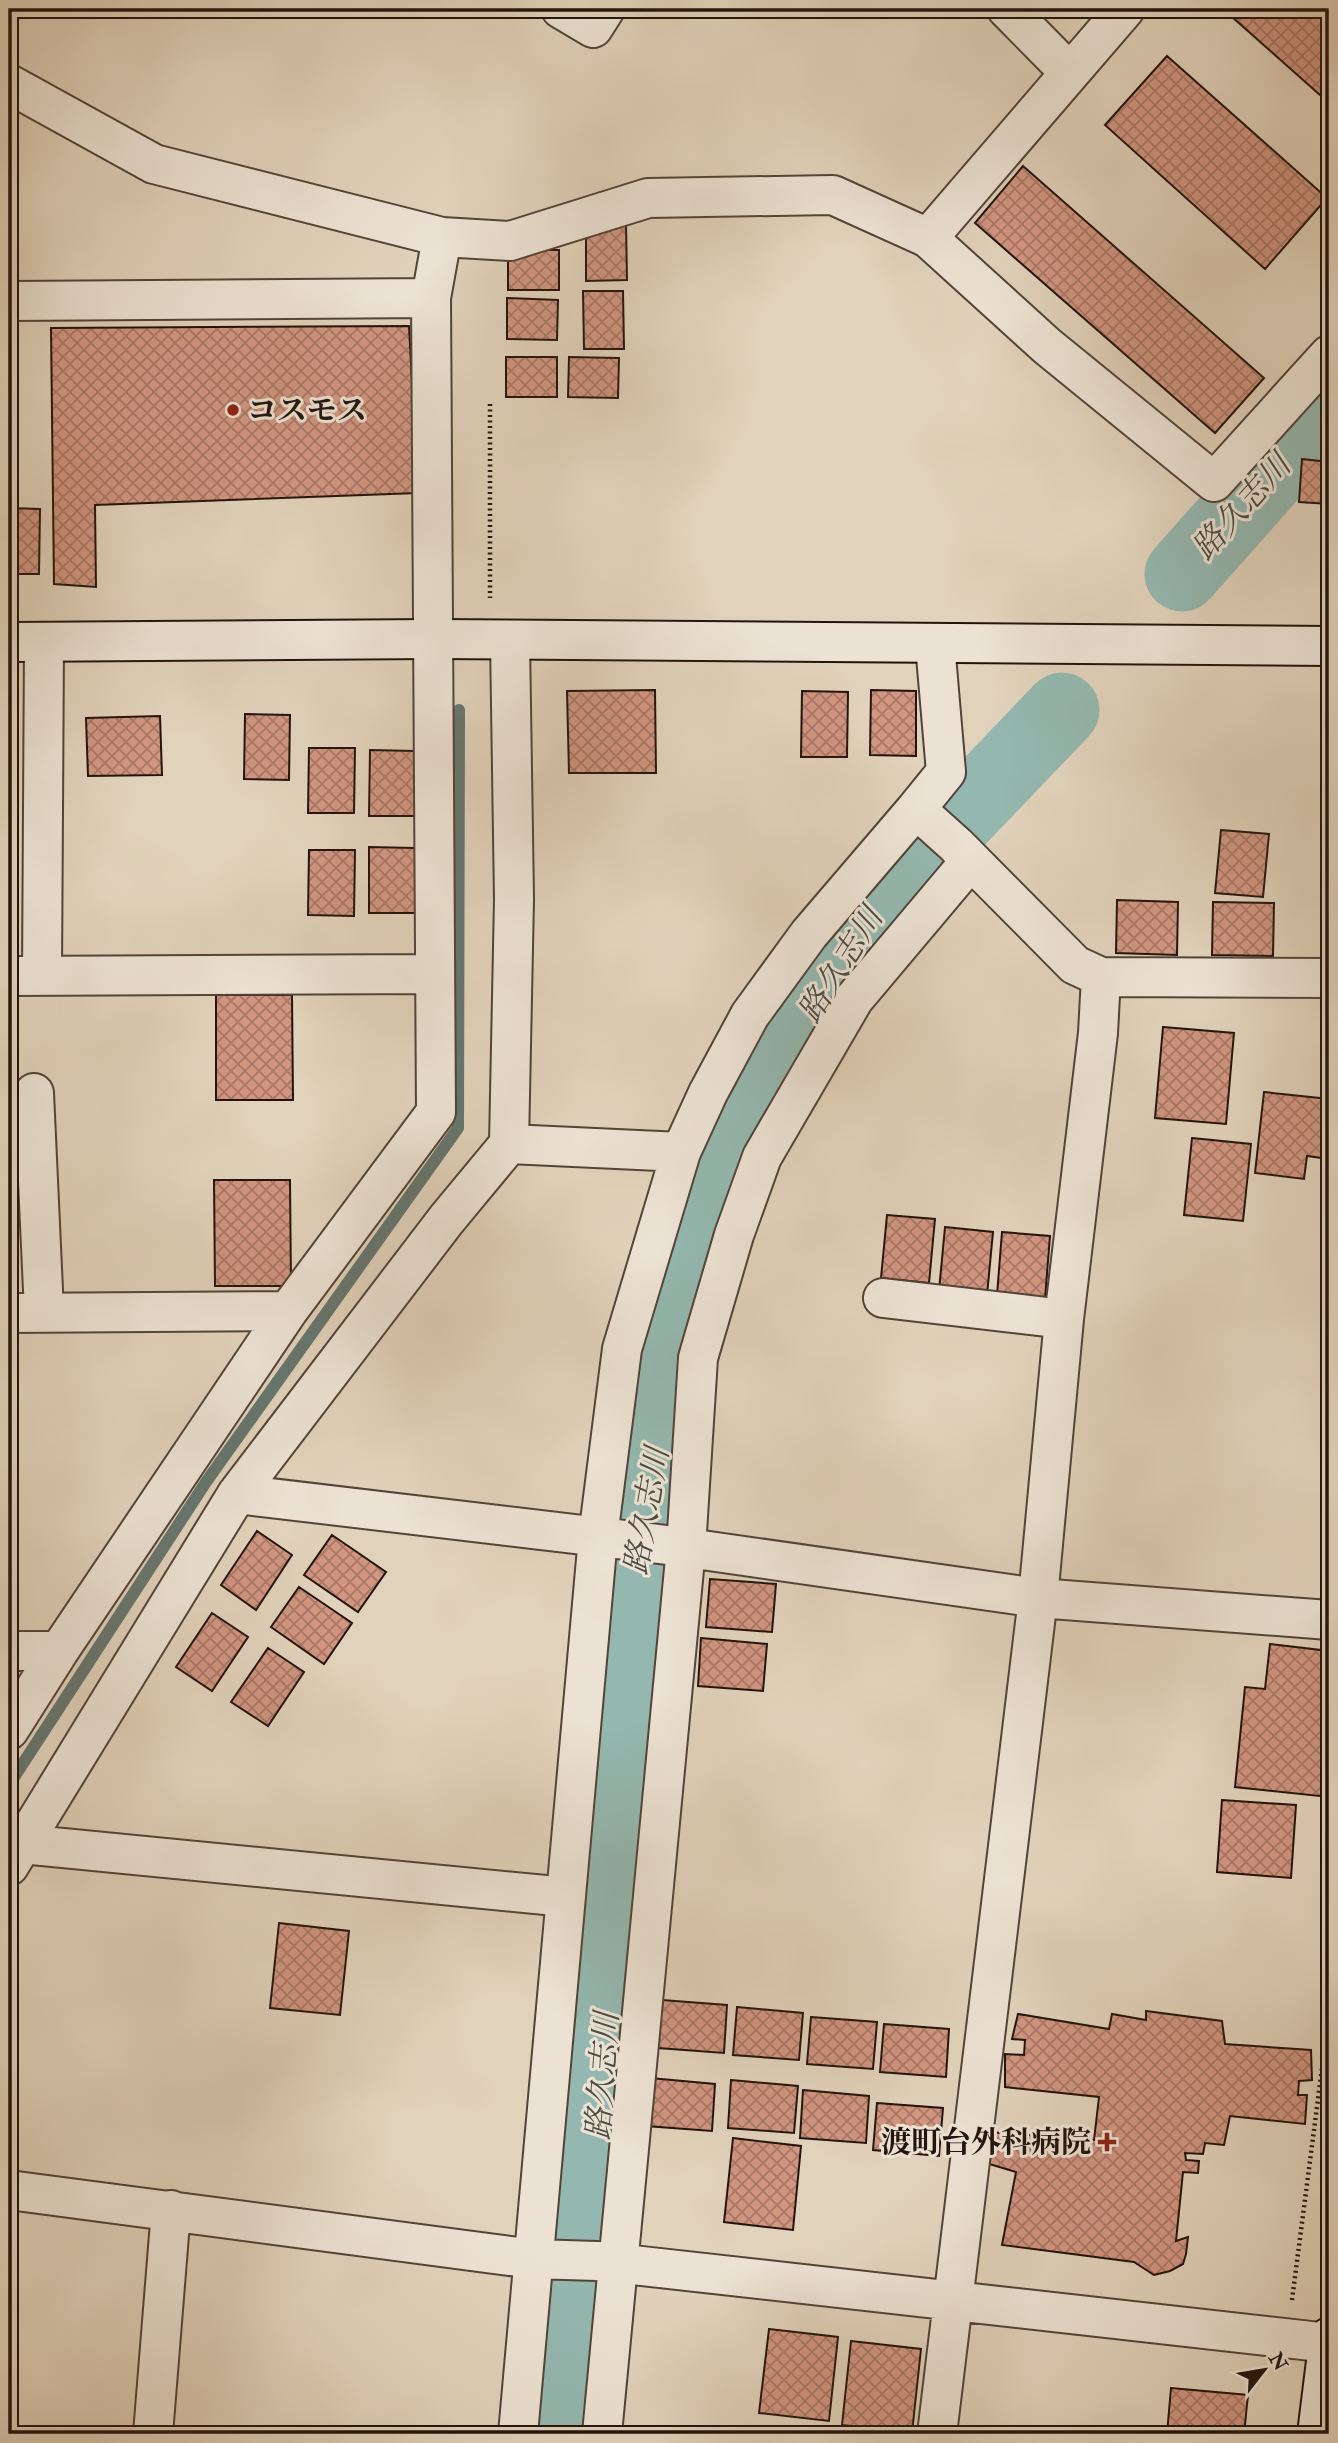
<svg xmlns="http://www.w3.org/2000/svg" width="1338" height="2443" viewBox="0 0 1338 2443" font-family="'IM FELL Double Pica','Noto Serif JP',serif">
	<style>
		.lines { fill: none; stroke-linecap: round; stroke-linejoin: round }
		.stream { stroke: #66766e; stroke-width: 12 }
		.river { stroke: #94b8af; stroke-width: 75 }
		.building { fill: url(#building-cross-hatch); stroke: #22140d; stroke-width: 2 }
		.street-casing { stroke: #524438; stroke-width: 42 }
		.secondary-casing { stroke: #22140d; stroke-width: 42 }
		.path { stroke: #22140d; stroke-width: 4.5; stroke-dasharray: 2 3.5; stroke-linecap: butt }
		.street { stroke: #ece2d3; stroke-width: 38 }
		.secondary { stroke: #ece2d3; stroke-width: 38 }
		.poi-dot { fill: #8f2418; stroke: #ece2d3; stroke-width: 2.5 }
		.labels { text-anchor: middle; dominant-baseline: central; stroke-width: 6; stroke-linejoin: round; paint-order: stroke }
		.poi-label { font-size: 30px; font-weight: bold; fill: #22140d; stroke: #ece2d3; text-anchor: start }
		.water-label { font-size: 32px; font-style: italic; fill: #4a4d46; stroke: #ece2d3 }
	</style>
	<defs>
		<pattern id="building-cross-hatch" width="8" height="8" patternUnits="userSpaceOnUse" patternTransform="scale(1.75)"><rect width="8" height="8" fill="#d19580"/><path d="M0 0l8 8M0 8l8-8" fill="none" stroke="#a97867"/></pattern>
	</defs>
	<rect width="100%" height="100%" fill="#e1d2bb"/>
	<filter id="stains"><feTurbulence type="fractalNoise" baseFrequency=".00286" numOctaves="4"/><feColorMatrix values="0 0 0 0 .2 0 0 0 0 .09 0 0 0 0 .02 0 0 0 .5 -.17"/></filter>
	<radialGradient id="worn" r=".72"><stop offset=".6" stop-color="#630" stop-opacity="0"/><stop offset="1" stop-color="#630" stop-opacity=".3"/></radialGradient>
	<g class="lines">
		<path class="stream" d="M9,1785L206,1482L458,1128L459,710"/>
		<path class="river" d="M1182,574L1329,408
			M570,2434L595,2200L634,1574L705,1199L867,914L1062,710"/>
	</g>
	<path class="building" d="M1223,9H1329V103Z
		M1167,56L1327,198L1265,269L1105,125Z
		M1023,166L1264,378L1215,433L975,223Z
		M586,222H626L627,280L586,281Z
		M508,250H559V290H508Z
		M583,291H623L624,349H584Z
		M507,298L558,300L557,340L507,339Z
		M409,326L418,493L95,505L96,587L54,584L51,328Z
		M506,357H557V397H506Z
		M569,357L619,358L618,398L568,397Z
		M1302,459L1329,462V504L1299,502Z
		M9,508L40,509L39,574H9Z
		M655,690L656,773H569L567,691Z
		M871,690L916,691V756L870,755Z
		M802,691L848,692L847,757H801Z
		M245,714L290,715L289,780L244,779Z
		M160,716L162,775L88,776L86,718Z
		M309,748H355L354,813H308Z
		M370,750L415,751V816H369Z
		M1221,830L1269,834L1263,897L1215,893Z
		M369,847L415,848V913H369Z
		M309,850H355L354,916L308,915Z
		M1117,900L1178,902L1177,955L1116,953Z
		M1213,902L1274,903L1273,956L1212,955Z
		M216,995H292L293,1100H216Z
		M1163,1027L1234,1033L1226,1124L1155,1118Z
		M1264,1092L1329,1099V1159L1307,1156L1304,1179L1255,1173Z
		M1192,1138L1251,1144L1243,1221L1184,1215Z
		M214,1180H290L291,1286H215Z
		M887,1215L935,1219L929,1283L881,1278Z
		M945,1227L993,1232L987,1295L939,1291Z
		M1002,1232L1050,1236L1045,1299L997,1295Z
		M257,1531L292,1555L256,1610L221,1585Z
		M332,1535L386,1572L358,1612L304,1575Z
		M710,1579L776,1584L772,1632L706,1627Z
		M299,1587L352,1623L324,1664L271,1627Z
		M212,1613L248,1637L212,1691L176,1667Z
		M701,1638L767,1644L763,1691L698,1686Z
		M1270,1644L1329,1651V1797L1235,1787L1245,1687L1265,1689Z
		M268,1648L304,1672L268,1726L231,1702Z
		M1222,1800L1296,1805L1291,1878L1217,1872Z
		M279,1923L349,1931L340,2015L270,2008Z
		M662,2000L727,2005L724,2053L658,2048Z
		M737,2007L803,2013L799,2060L733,2055Z
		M1146,2011L1222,2021L1225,2044L1311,2050L1312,2080L1299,2081L1298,2095H1307L1305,2124L1230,2116L1224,2145L1205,2143L1203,2154L1185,2153L1186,2160L1199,2161L1198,2173L1183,2172L1176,2241L1188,2237L1186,2254L1183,2264L1170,2271L1154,2275L1134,2262L1002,2245L1016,2172L986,2163L990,2132L1094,2140L1099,2097L1005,2087V2054L1024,2055L1025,2040L1012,2039L1018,2014L1109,2029L1112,2014L1146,2020Z
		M811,2017L877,2022L873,2069L807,2064Z
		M884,2024L949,2029L946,2077L880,2072Z
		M650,2078L715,2084L712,2131L646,2126Z
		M731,2080L798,2086L794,2133L728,2128Z
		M803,2090L869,2096L866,2143L800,2138Z
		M877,2103L943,2108L939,2156L873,2150Z
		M733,2138L801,2146L793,2230L724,2222Z
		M769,2329L838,2337L829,2421L759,2413Z
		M851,2341L921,2349L912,2433L842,2425Z
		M1171,2388L1248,2395L1244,2434H1167Z
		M767,2428L831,2432V2434H767Z"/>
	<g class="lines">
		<defs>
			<path id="street" d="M561,9L593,28L605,9
				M1007,9L1070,73
				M9,84L154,164L442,237L510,241L648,198L833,195L928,238L1047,346L1214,482L1329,355
				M928,238L1125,9
				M9,301L431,298
				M935,644L946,772L916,809L956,845L1075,965L1101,977L1329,978
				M9,976L434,974
				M42,976L44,642
				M34,1093L44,1312
				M509,1144L681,1152
				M883,1298L1064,1319
				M9,1313L288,1311
				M237,1494L667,1545L1038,1598L1329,1620
				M9,1651H59
				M9,1730L59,1651L288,1311L436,1112L431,298L442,237
				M22,1844L566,1897
				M9,1866L237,1494L446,1220L509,1144L514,899L510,640
				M9,2190L533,2259L597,2261L1329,2343
				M153,2434L171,2210
				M518,2434L598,1537L622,1349L681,1152L708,1093L750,1015L809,934L916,809
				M602,2434L686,1548L698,1358L734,1235L762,1157L854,999L971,860
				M937,2434L1038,1598L1064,1319L1098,1033L1101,977"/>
			<path id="secondary" d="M9,642L434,639L1329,646
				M1317,2434L1329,2337"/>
		</defs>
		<use href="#street" class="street-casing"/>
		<use href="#secondary" class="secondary-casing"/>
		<path class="path" d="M490,404V598
			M1292,2300L1329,2014"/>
		<use href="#street" class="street"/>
		<use href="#secondary" class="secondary"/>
	</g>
	<g class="poi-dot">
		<circle cx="233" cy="410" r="7"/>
		<path d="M1103.5 2131.5h7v7h7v7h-7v7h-7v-7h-7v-7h7z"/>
	</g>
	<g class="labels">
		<g class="poi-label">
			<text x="247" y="410">コスモス</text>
			<text x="1091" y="2142" text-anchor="end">渡町台外科病院</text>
		</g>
		<g class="water-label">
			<text transform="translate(1242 507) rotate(-48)">路久志川</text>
			<text transform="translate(841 965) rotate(-58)">路久志川</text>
			<text transform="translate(647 1511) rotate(-80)">路久志川</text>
			<text transform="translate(603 2076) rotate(-86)">路久志川</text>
		</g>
	</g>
	<rect width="1338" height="2443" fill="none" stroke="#e1d2bb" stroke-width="35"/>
	<rect x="10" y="10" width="1317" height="2422" fill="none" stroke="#22140d" stroke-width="3.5"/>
	<rect x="18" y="18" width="1303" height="2408" fill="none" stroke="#22140d" stroke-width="2"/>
	<g transform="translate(1264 2370) rotate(59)" stroke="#ece2d3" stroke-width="5" paint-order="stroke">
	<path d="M0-5L12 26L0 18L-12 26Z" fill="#22140d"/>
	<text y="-10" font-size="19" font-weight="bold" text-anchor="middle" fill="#22140d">N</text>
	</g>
	<rect width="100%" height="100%" filter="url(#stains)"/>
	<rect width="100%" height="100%" fill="url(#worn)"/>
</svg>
